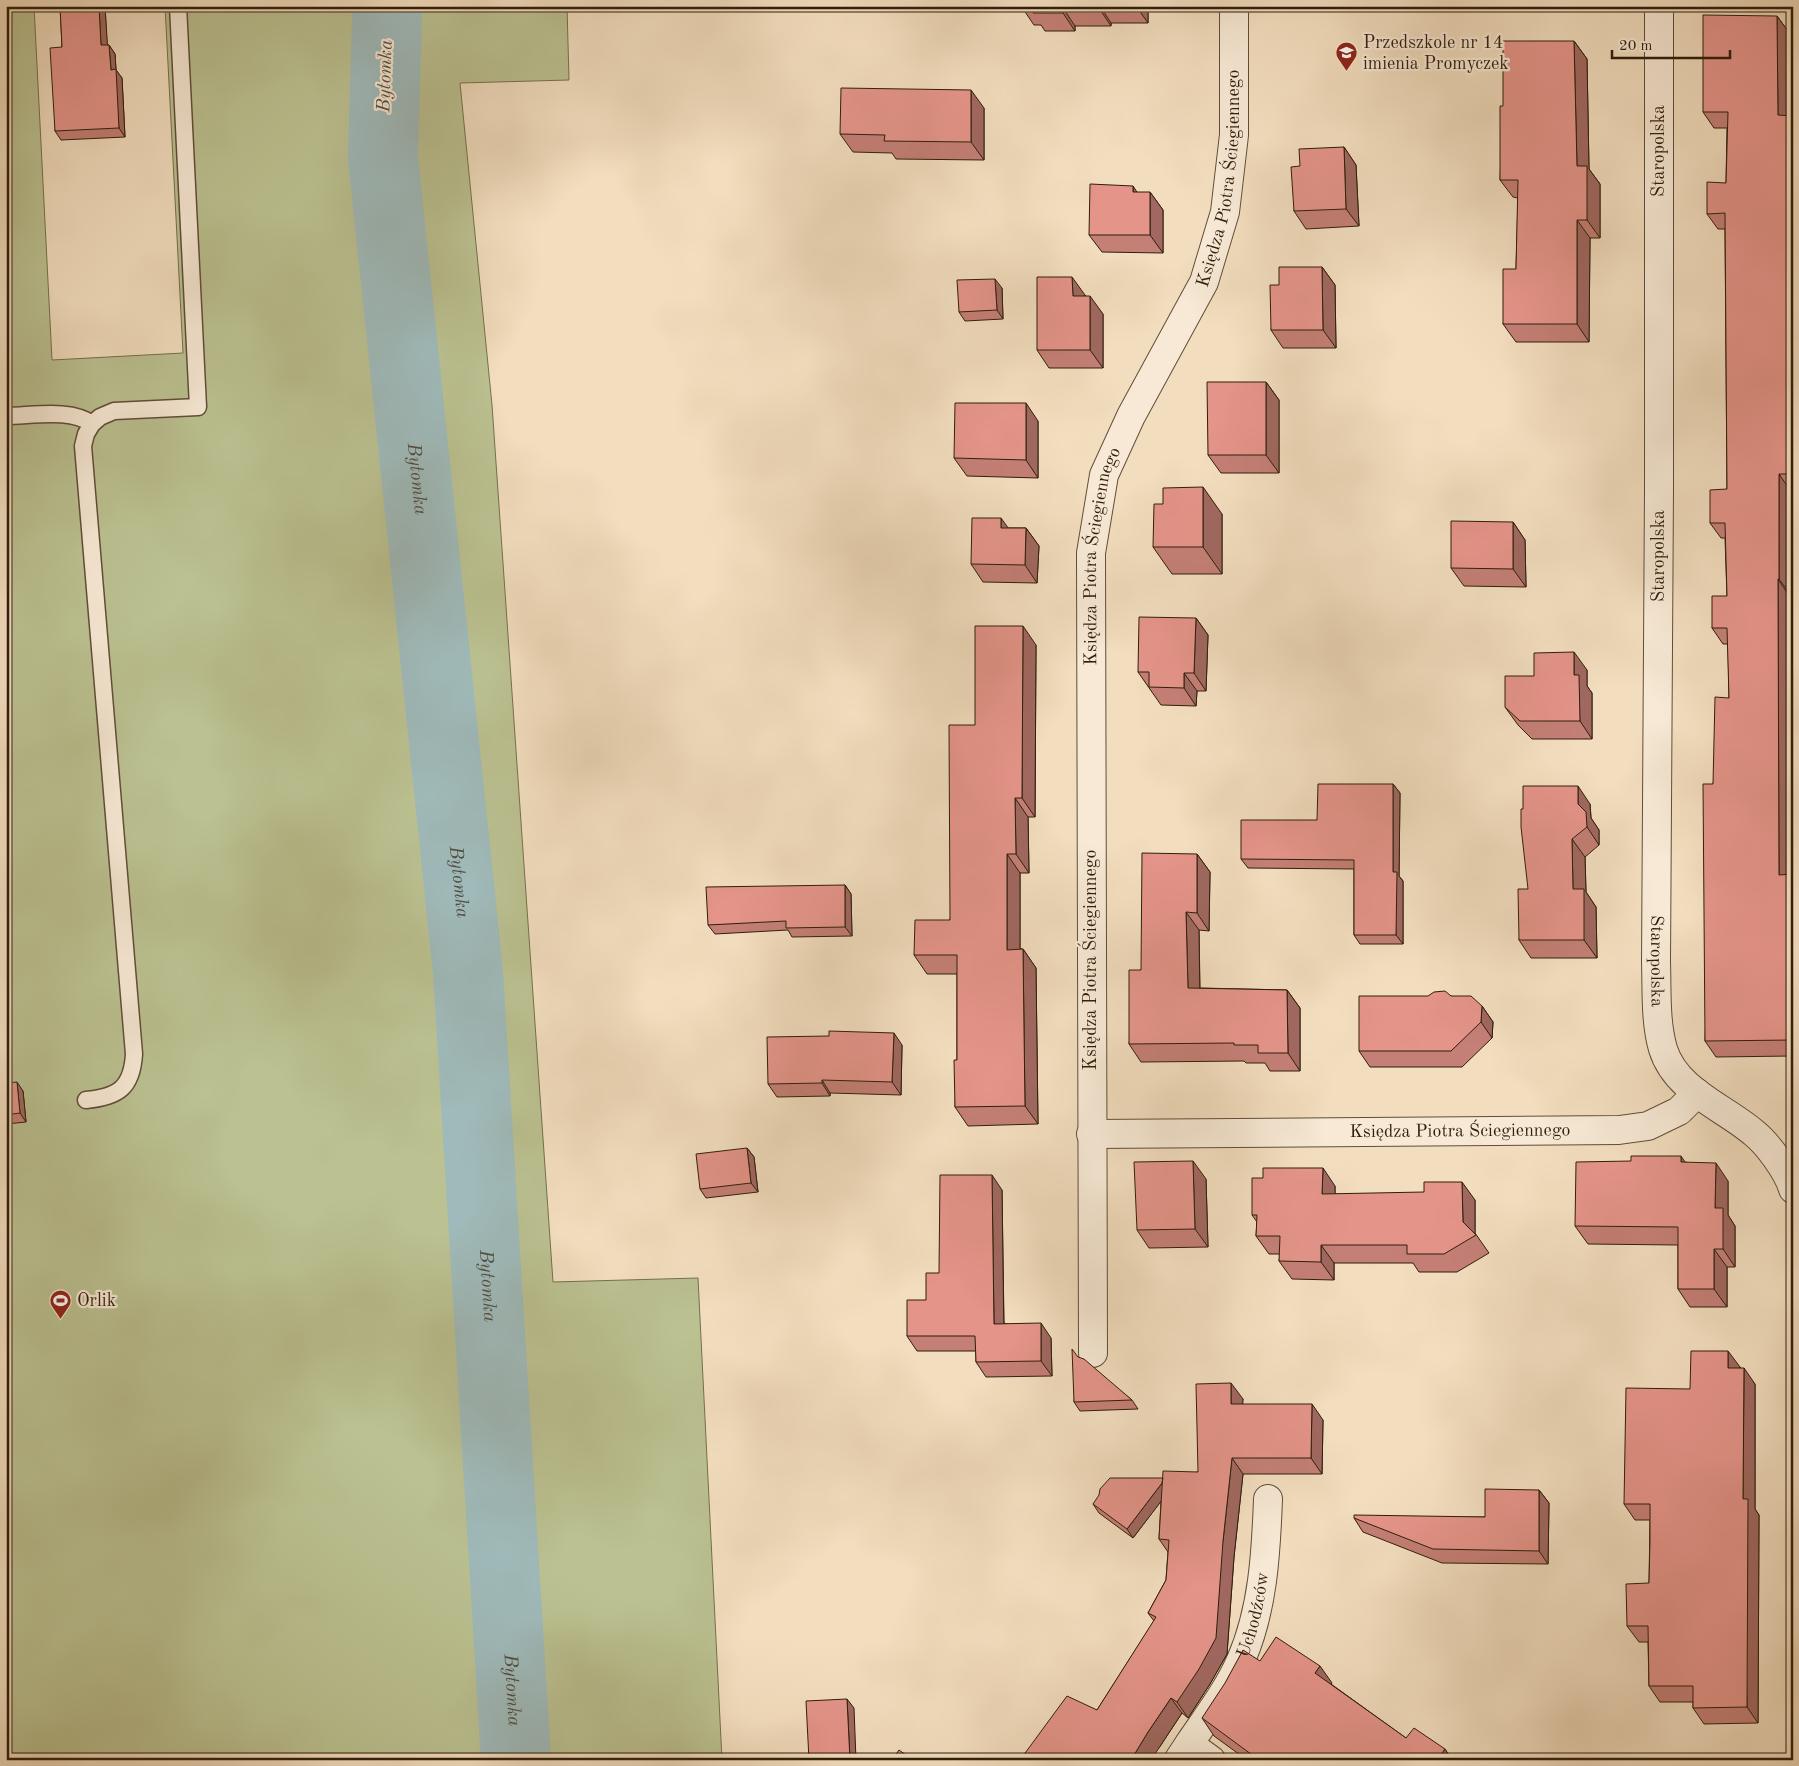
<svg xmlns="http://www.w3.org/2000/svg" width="1799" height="1766" viewBox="0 0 1799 1766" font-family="'Old Standard TT',serif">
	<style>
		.green { fill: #bbc191; stroke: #75704e }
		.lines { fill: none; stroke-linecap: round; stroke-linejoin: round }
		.river { stroke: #9fbaba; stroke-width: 70 }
		.service-casing { stroke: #604e38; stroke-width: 19 }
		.minor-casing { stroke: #604e38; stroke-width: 30 }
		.service { stroke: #f7e9d5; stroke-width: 16 }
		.minor { stroke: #f7e9d5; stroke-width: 28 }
		.wall { fill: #c47f76; stroke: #2f1e0c }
		.shaded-wall { fill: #a06860; stroke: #2f1e0c }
		.building { fill: #e49489; stroke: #2f1e0c }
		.labels { text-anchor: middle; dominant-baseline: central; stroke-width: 4.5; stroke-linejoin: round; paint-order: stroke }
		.poi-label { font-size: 18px; fill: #2f1e0c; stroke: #f7e9d5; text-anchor: start }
		.street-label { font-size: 18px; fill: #2f1e0c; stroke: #f7e9d5 }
		.water-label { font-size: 19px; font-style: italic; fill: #514d40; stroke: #f7e9d5 }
	</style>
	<rect width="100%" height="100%" fill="#f2ddbe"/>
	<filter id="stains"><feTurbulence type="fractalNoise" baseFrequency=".004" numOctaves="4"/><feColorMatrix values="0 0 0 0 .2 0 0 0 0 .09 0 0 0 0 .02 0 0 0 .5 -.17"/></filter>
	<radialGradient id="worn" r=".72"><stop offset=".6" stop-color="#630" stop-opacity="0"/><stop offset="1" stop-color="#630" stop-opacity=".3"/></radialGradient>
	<path class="green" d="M6,6H34L52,360L183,353L165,6H365L361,38L358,115L364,204L433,817L447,977L496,1760H6Z
		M410,6H567L569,80L460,83L492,405L553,1282L698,1278L722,1760H536L488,979L475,814L439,445L408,193Z"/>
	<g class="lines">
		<path class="river" id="s1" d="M388,6L387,17L383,158L468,972L516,1760"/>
		<defs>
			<path id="service" d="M6,416C32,416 71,408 92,424
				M86,1100C118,1097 132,1088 134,1054L83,446L86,434L92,424L100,417L114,411L198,407L178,6"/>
			<g id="minor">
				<path id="s2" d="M1659,6V489L1656,962C1657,991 1655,1021 1663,1049C1676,1091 1724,1107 1754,1133C1768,1144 1788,1172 1793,1189"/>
				<path id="s3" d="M1091,1134L1619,1130L1648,1126L1679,1111L1697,1093"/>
				<path id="s4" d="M1093,1353L1091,553L1104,475L1131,416L1204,282L1225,212L1234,135V6"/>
				<path id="s5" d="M1189,1744C1207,1717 1228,1690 1241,1660C1263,1610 1266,1553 1268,1499"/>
				<path d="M1179,1759L1189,1744L1211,1760"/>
			</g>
		</defs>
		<use href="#service" class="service-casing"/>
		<use href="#minor" class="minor-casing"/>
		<use href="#service" class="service"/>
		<use href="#minor" class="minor"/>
	</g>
	<path class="wall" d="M60,6H105L107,45H109L115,54L116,70L122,78L125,137L61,140L55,131L62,47Z
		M1021,6H1148V23H1111V26H1075V31H1045L1041,25H1034Z
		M1777,16L1788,31L1789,116H1793V490H1790V594H1788L1790,874H1793V1056L1716,1057L1705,1041L1713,784L1729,698L1728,644H1723L1712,628L1727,596L1725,538H1721L1710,523L1727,489L1725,229H1718L1707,214L1726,183L1727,128H1714L1703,112Z
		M1574,41L1587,59L1589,169L1600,184V238H1590L1589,342H1516L1503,324L1516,269L1518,198L1513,197L1500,180L1503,106Z
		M984,108V160L896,159L892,153L853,152L840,134Z
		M1344,147L1356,165L1359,226L1306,229L1294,211L1300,166Z
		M1150,192L1163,210V253L1102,252L1089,235Z
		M1322,267L1335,285L1336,348H1283L1271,330L1279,285Z
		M1002,288L1003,319L965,321L959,312Z
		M1085,295L1103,314V368H1049L1037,350Z
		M1266,382L1279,400V473H1221L1208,455Z
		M1038,421V478L967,476L954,458Z
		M1222,514V574H1172L1153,547Z
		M1513,522L1525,540L1526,587L1464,586L1451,568Z
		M1008,528H1026L1039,546L1037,583L983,582L971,564Z
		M1196,618L1208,635L1206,691H1197L1196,706L1161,705L1138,672Z
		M1036,645L1035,817H1028L1029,873H1020V949H1023L1036,968L1038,1124L968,1126L955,1107L957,1060V974H927L914,955L950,920L975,725Z
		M1587,670V686L1592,693V739H1532L1518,725L1505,707L1534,676Z
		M1393,784L1400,793L1399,876L1403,881V944H1360L1354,935V869L1248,868L1241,859L1317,820Z
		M1590,804L1591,818L1599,830V845L1585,857L1586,892L1596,907L1597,958H1531L1519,940L1528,889Z
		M1197,854L1210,872L1209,931L1199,930L1200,988L1287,990L1300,1008V1071H1270L1265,1063H1246L1244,1061L1141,1062L1129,1044L1141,970Z
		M845,885L851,894L852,936L792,937L788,930L715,934L708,925Z
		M1451,996L1482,1006L1493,1022L1492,1038L1462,1067H1370L1359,1051Z
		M902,1045L901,1095L830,1093V1096L777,1097L768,1084Z
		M6,1083L23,1091L26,1122L6,1124Z
		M747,1148L754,1157L758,1192L706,1198L700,1189Z
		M1686,1162L1728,1181V1215L1735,1226V1267H1727V1307H1690L1678,1289V1245L1588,1244L1575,1226Z
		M1206,1179L1208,1247L1149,1248L1137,1230Z
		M1335,1186V1194L1475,1200V1233L1489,1253L1457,1272H1419L1413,1263H1334V1280L1292,1279L1279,1261L1280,1254H1269L1256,1236L1257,1222L1252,1215Z
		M1002,1190L1004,1323L1051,1338L1052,1376L986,1377L976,1362V1351H917L907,1336L926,1300L939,1273Z
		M1078,1357L1132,1400L1138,1409L1080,1411L1074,1402Z
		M1740,1367L1755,1384V1509L1759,1515L1758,1723L1704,1724L1693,1708V1702H1660L1649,1686L1648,1642H1639L1627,1626L1649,1583L1650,1520H1635L1624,1504L1690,1389Z
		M1243,1399L1242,1404L1323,1420L1322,1474H1243L1234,1557L1227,1654L1210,1684L1188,1718L1182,1713L1159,1748L1097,1710L1154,1621L1148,1613L1166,1580L1168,1552L1159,1539L1161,1501L1133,1538L1099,1513L1093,1504L1163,1478L1198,1472Z
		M1539,1490L1549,1503L1548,1564L1442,1563L1363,1532L1354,1518L1485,1517Z
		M1332,1683L1331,1684L1406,1738L1445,1749L1452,1760H1247L1214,1736L1202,1718Z"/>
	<path class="shaded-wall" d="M99,6H105L108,54L101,45Z
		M1099,6H1100L1111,23V26L1099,8Z
		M1136,6H1148V23Z
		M1063,8L1075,26V31L1063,13Z
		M1777,16L1788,31L1789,131L1778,115Z
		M1574,41L1587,59L1589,169L1600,184V238L1587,220L1577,166Z
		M109,45L115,54L116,70L122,78L125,137L119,128L111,70Z
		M971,90L984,108V160L971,142Z
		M1344,147L1356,165L1359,226L1346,209Z
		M1133,186L1145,204L1133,192Z
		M1150,192L1163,210V253L1150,235Z
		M1577,220L1590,238L1589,342L1577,324Z
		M1322,267L1335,285L1336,348L1323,330Z
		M1072,277L1085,295L1086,314L1073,296Z
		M995,279L1002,288L1003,319L997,310Z
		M1090,296L1103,314V368L1090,350Z
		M1266,382L1279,400V473L1266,455Z
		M1026,403L1038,421V478L1026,460Z
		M1779,474L1790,490V594L1779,579Z
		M1203,487L1222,514V574L1203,547Z
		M1001,518L1014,536L1001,528Z
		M1513,522L1525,540L1526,587L1513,569Z
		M1026,528L1039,546L1037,583L1025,565Z
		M1778,579L1788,594L1790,890L1779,875Z
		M1196,618L1208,635L1206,691L1194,673Z
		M1023,626L1036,645L1035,817L1022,798Z
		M1574,652L1587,670V686L1592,693V739L1580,721L1574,675Z
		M1184,673L1197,691L1196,706L1184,688Z
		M1393,784L1400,793L1399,876L1403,881V944L1396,935L1393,872Z
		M1578,786L1590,804L1591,818L1599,830V845L1587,827L1578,804Z
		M1015,798L1028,817L1029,873L1016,854Z
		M1572,839L1585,857L1586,892L1596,907L1597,958L1584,940L1573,889Z
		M1007,854L1020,873V968L1007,950Z
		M1197,854L1210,872L1209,931L1197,913Z
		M845,885L851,894L852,936L845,927Z
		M1186,912L1199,930L1200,1006L1188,988Z
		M1023,949L1036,968L1038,1124L1025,1106Z
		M1287,990L1300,1008V1071L1288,1053Z
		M1482,1006L1493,1022L1492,1038L1481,1022Z
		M894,1033L902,1045L901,1095L892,1082Z
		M822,1080L830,1093V1096L822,1083Z
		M17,1082L23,1091L26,1122L20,1113Z
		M747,1148L754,1157L758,1192L751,1183Z
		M1681,1156L1693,1174L1681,1162Z
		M1193,1161L1206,1179L1208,1247L1195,1229Z
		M1716,1163L1728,1181V1215L1735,1226V1267L1723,1249L1715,1208Z
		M1323,1168L1335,1186V1212L1322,1194Z
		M992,1175L1002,1190L1004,1338L994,1324Z
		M1462,1182L1475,1200V1235L1463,1222Z
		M1321,1245L1334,1263V1280L1321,1262Z
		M1714,1249L1727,1267V1307L1714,1289Z
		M1041,1323L1051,1338L1052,1376L1041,1361Z
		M1728,1351L1740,1367L1739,1384L1728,1368Z
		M1744,1368L1755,1384V1509L1759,1515L1758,1723L1747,1707L1743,1499Z
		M1231,1383L1243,1399L1242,1420L1231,1404Z
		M1312,1404L1323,1420L1322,1474L1311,1458Z
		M1232,1458L1243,1474L1234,1557L1227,1654L1210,1684L1188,1718L1177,1702L1223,1541Z
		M1166,1478L1172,1487L1133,1538L1127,1529Z
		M1539,1490L1549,1503L1548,1564L1539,1551Z
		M1320,1666L1332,1683L1327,1691L1315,1673Z
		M1171,1698L1182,1713L1151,1760H1131L1148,1732Z
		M847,1699L854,1708L856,1760H850Z
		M1445,1749L1452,1760H1437Z"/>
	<path class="building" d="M60,6H99L101,45H109L111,70L116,69L119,128L55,131L50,48L62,47Z
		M1021,6H1099V8H1063V13H1033V7H1021Z
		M1703,15L1777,16L1778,115L1793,116V474H1779V579H1778L1779,875L1793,874V1040L1705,1041L1703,784H1713L1715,697L1729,698L1727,628H1712V596H1727L1725,523H1710V490L1727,489L1725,213L1707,214V182L1726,183L1728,112H1703Z
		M1503,41H1574L1577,166H1587V220H1577V324H1503V269H1516L1518,180H1500V106H1503Z
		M841,88L971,90V142L884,141L885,135L840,134Z
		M1344,147L1346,209L1294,211L1291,167L1300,166L1299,149Z
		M1090,184L1133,186V192H1150V235H1089Z
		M1279,267H1322L1323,330H1271L1270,285H1279Z
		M1037,277H1072L1073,296H1090V350H1037Z
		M995,279L997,310L959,312L957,280Z
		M1207,382H1266V455H1208Z
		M955,403H1026V460L954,458Z
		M1203,487V547H1153L1154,504H1163V488Z
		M972,518H1001V528H1026L1025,565L971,564Z
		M1451,521L1513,522V569L1451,568Z
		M1139,617L1196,618L1194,673H1184V688L1149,687V672H1138Z
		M975,626H1023L1022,798H1015L1016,854H1007V950L1023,949L1025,1106L955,1107L954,1060H957V955H914L915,920H950L949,725H975Z
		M1574,652V675H1579L1580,721H1520L1505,707V676H1534V653Z
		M1318,784H1393V872H1397L1396,935H1354V860L1241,859V820H1317Z
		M1523,786H1578V804L1586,812L1587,827L1572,839L1573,889H1584V940H1519L1518,889H1528L1521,827V809H1523Z
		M1142,853L1197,854V913L1186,912L1188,988L1287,990L1288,1053H1258V1045H1234V1043L1129,1044V970H1141Z
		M845,885V927L786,928V921L708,925L706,887Z
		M1445,991L1451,996H1471L1482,1006L1481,1022L1451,1051H1359V996H1428L1434,992Z
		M829,1031L894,1033L892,1082L822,1080V1083L768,1084L767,1037L829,1036Z
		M17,1082L20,1113L6,1115V1083Z
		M747,1148L751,1183L700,1189L696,1154Z
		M1631,1156H1681V1162L1716,1163L1715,1208H1723V1249H1714V1289H1678V1227L1575,1226L1576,1162L1631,1161Z
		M1193,1161L1195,1229L1137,1230L1134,1162Z
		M1263,1168H1323L1322,1194L1424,1192V1182H1462L1463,1222L1476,1235L1444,1254H1407V1245H1321V1262L1279,1261L1280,1236H1256L1257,1215H1252V1178H1263Z
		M940,1175H992L994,1324L1041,1323V1361L976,1362L975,1336H907V1300H926V1273H939Z
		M1072,1349L1078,1357L1084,1359L1132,1400L1074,1402Z
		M1691,1351H1728V1368H1744L1743,1499H1748L1747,1707L1693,1708V1686H1649L1648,1626H1627L1626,1584L1649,1583L1650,1540V1504H1624L1626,1388L1690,1389Z
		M1231,1383V1404H1312L1311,1458H1232L1223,1541L1216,1638L1199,1669L1177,1702L1171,1698L1148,1732L1131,1760H1020L1067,1696L1097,1710L1156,1617L1148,1613L1166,1580L1169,1540L1159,1539L1163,1471L1198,1472L1196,1384Z
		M1110,1478H1163L1162,1483L1127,1529L1093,1504L1099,1495L1100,1489Z
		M1485,1489L1539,1490V1551L1433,1549L1354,1518V1515L1485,1517Z
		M1276,1637L1320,1666L1315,1673L1406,1738L1414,1728L1445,1749L1437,1760H1259L1202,1718L1225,1683L1243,1650L1260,1661Z
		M847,1699L850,1760H809L806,1701Z
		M899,1750L913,1760H892Z"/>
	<defs>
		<symbol id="school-pin" viewBox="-11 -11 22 30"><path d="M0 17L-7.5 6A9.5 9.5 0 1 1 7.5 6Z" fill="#8f2418" stroke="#f7e9d5"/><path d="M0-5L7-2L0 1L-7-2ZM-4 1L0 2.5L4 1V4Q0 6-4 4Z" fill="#fff"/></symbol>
		<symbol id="stadium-pin" viewBox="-11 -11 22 30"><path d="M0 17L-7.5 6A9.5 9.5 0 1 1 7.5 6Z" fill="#8f2418" stroke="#f7e9d5"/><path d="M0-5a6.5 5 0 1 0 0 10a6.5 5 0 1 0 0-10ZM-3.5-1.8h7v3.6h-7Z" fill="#fff"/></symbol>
	</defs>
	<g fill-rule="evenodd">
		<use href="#school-pin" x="1334" y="40" width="25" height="34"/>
		<use href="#stadium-pin" x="48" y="1288" width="25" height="34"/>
	</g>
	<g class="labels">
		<g class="poi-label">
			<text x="1363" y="43">Przedszkole nr 14<tspan x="1363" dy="21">imienia Promyczek</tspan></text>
			<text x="77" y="1301">Orlik</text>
		</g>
		<g class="street-label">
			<text transform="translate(1659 151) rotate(-90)">Staropolska</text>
			<text stroke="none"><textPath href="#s4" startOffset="1202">Księdza Piotra Ściegiennego</textPath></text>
			<text transform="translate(1659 556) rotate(-90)">Staropolska</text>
			<text stroke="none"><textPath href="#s4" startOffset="798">Księdza Piotra Ściegiennego</textPath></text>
			<text transform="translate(1091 960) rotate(-90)">Księdza Piotra Ściegiennego</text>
			<text stroke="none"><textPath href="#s2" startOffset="955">Staropolska</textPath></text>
			<text stroke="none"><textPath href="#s3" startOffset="369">Księdza Piotra Ściegiennego</textPath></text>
			<text stroke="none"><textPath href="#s5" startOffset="146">Uchodźców</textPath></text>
		</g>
		<g class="water-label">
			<text transform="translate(386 76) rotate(-88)">Bytomka</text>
			<text stroke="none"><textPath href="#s1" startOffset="475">Bytomka</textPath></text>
			<text stroke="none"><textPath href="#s1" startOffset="880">Bytomka</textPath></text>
			<text stroke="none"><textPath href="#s1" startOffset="1285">Bytomka</textPath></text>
			<text stroke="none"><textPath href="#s1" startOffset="1690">Bytomka</textPath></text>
		</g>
	</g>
	<rect width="1799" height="1766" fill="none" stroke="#f2ddbe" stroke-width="25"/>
	<rect x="8" y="8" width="1784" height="1751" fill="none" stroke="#2f1e0c" stroke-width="2.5"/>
	<rect x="12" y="12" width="1774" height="1741" fill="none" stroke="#2f1e0c"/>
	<path d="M1612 50v8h118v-8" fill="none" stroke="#2f1e0c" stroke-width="2.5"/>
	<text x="1619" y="50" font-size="15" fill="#2f1e0c" stroke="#f7e9d5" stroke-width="4" paint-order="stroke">20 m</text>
	<rect width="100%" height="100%" filter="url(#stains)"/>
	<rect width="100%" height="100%" fill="url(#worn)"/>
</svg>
